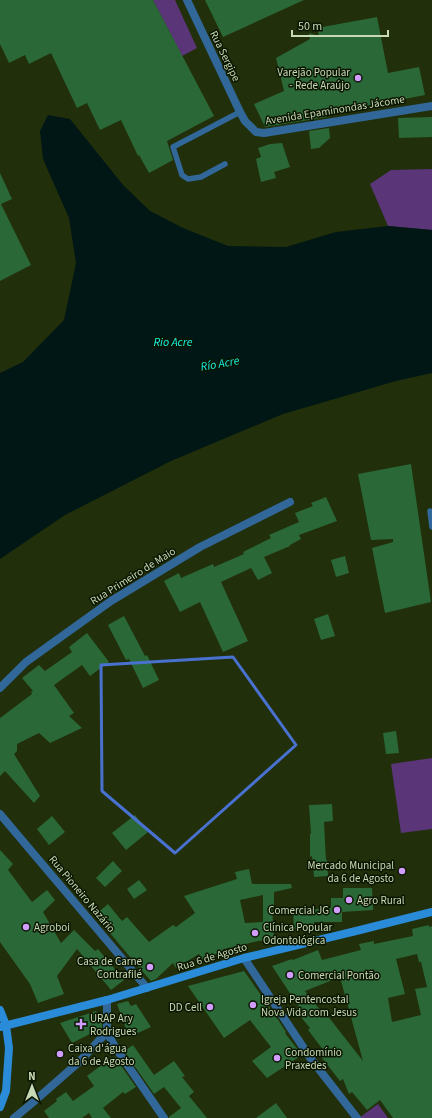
<svg xmlns="http://www.w3.org/2000/svg" width="432" height="1118" viewBox="0 0 432 1118" font-family="'Source Sans 3',sans-serif">
	<style>
		.green { fill: #5a3577 }
		.water { fill: #011715 }
		.building { fill: #2b6837; fill-rule: evenodd }
		.lines { fill: none; stroke-linecap: round; stroke-linejoin: round }
		.lane { stroke: #326899; stroke-width: 5.5 }
		.street { stroke: #326899; stroke-width: 8 }
		.secondary { stroke: #2a8bd9; stroke-width: 8 }
		.marked { fill: none; stroke: #4871d0; stroke-width: 3; stroke-linejoin: round }
		.poi-dot { fill: #d19dfe; stroke: #0b1600; stroke-width: 1.5 }
		.labels { text-anchor: middle; dominant-baseline: central; stroke-width: 3; stroke-linejoin: round; paint-order: stroke }
		.street-label { font-size: 11px; fill: #c8d9b6; stroke: #0b1600 }
		.poi-label { font-size: 11px; fill: #c8d9b6; stroke: #0b1600; text-anchor: start }
		.water-label { font-size: 12px; font-style: italic; fill: #19f3e6; stroke: #0b1600 }
	</style>
	<rect width="100%" height="100%" fill="#212f0b"/>
	<path class="green" d="M153,0H175L197,48L182,56Z
		M432,169V230L388,226L370,184L391,170Z
		M432,758V829L401,833L391,764Z
		M378,1104L388,1118H359Z"/>
	<path class="water" d="M48,115L70,119L123,185L150,211L183,228L228,246L286,247L336,232L388,226L432,230V373L396,381L283,414L171,461L65,515L0,559V373L23,362L64,320L76,263L69,218L43,159L40,131Z"/>
	<path class="building" d="M0,0H153L214,116L167,141L173,160L149,173L139,155L138,156L121,120L100,130L87,103L77,108L51,53L29,64L25,55L9,63L0,44Z
		M205,0H304L223,37Z
		M377,17L388,73L419,67L425,95L342,111V113L330,115L327,116V117L265,127L254,104L284,91L276,58L310,39L309,33L319,36L317,28Z
		M432,117V137L399,138L398,118Z
		M329,128L330,138L319,148L311,149L309,131Z
		M282,143L290,167L274,172L276,178L261,182L256,159L261,157L258,148L270,144Z
		M0,173L12,199L1,204L31,265L0,281Z
		M411,464L431,602L385,613L372,548L393,542V539L371,540L358,474Z
		M326,497L337,521L299,535L301,539L290,545V546L264,557L272,573L258,580L251,568L221,582L248,641L223,652L200,602L180,612L164,581L179,573L181,578L213,564L214,567L244,554L243,552L271,538L269,535L299,522L295,513L313,506L311,503Z
		M345,556L349,573L336,577L331,560Z
		M328,614L335,636L321,640L314,619Z
		M124,616L145,656L147,655L159,680L143,688L129,659L126,660L108,625Z
		M87,633L109,662L90,676L82,665L54,685L74,713L69,716L82,728L50,743L39,733L17,744V751L14,754L40,796L34,803L5,771L0,776V718L32,694L31,692L33,691L22,678L39,665L45,671L72,652L69,647Z
		M396,731L399,753L386,754L383,733Z
		M332,804L333,821L324,822L326,860H327L328,876L314,877L312,856L310,857V834H311L309,805Z
		M135,815L148,832L126,850L112,833Z
		M52,816L65,832L49,845L37,829Z
		M0,850L13,864L8,870L32,902L47,890L55,900L43,912L61,943L74,930L95,951L98,949L124,980L111,990L77,949L57,976L64,994L38,1003L30,984L0,942Z
		M113,861L122,871L105,887L96,878Z
		M249,869L252,884H291L292,888L274,892V906H272L274,940L258,941L224,949L204,962L199,954L176,968L173,963L156,979L151,981L135,963L95,915L108,904L122,921L127,917L149,942L173,925L176,927L195,913L184,896L237,879L235,872ZM263,895V922L245,923L240,900Z
		M139,880L147,890L134,899L127,889Z
		M343,888H372L373,910L342,912V922H314L315,927L294,929L293,911L331,908V898H343Z
		M429,925V927L432,926V1118H393L380,1100L367,1110L352,1092L349,1094L343,1079L340,1081L319,1054L324,1051L308,1030L310,1028L295,1010L299,1007L272,966L292,959L293,960L318,950L322,960L361,950L359,944L374,941V944L413,936L412,929ZM417,954L419,962H421L427,987L415,989L421,1015L392,1022L388,998L405,994L396,959ZM340,977L363,1061L327,1015L325,1016L305,991Z
		M244,971L275,1015L286,1032L285,1033L302,1055L267,1078L252,1061L271,1047L250,1020L224,1038L188,986Z
		M128,1001L131,1006L136,1004L151,1027L129,1037L117,1004Z
		M96,1011L102,1022V1028L72,1043L60,1023Z
		M133,1045L154,1075L174,1061L185,1076L182,1077L194,1092L189,1096L207,1118H169V1117L181,1108L164,1087L154,1094L124,1051Z
		M115,1057L136,1087L125,1094L123,1092L103,1108L111,1118H92L89,1113L82,1118H49L44,1111L57,1101L56,1099L66,1092L73,1101L94,1086L87,1076L111,1058L112,1059Z
		M276,1103L287,1118H256Z"/>
	<g class="lines">
		<path class="lane" d="M225,164L201,177L188,179L182,175L173,147L240,112
			M430,511L432,527"/>
		<path class="street" d="M187,0L240,112L245,121L256,132L264,133L432,106
			M0,688L26,662L111,601L200,547L290,502
			M0,814L147,988
			M244,958L311,1059L357,1118
			M107,1000V1032L115,1047L164,1118
			M14,1118L31,1104L79,1062L107,1032"/>
		<path class="secondary" d="M0,1010L6,1025L9,1048L6,1091L0,1107
			M0,1027L107,1000L244,958L356,931L432,912"/>
	</g>
	<path class="marked" d="M233,657L296,745L175,853L102,791L101,665Z"/>
	<g class="poi-dot">
		<circle cx="358" cy="78" r="4"/>
		<circle cx="402" cy="871" r="4"/>
		<circle cx="349" cy="900" r="4"/>
		<circle cx="337" cy="910" r="4"/>
		<circle cx="26" cy="927" r="4"/>
		<circle cx="255" cy="933" r="4"/>
		<circle cx="150" cy="967" r="4"/>
		<circle cx="290" cy="975" r="4"/>
		<circle cx="253" cy="1005" r="4"/>
		<circle cx="210" cy="1007" r="4"/>
		<path d="M79 1018h4v4h4v4h-4v4h-4v-4h-4v-4h4z"/>
		<circle cx="60" cy="1054" r="4"/>
		<circle cx="277" cy="1058" r="4"/>
	</g>
	<g class="labels">
		<g class="street-label">
			<text transform="translate(225 56) rotate(64)">Rua Sergipe</text>
			<text transform="translate(335 110) rotate(-9)">Avenida Epaminondas Jácome</text>
			<text transform="translate(133 576) rotate(-32)">Rua Primeiro de Maio</text>
			<text transform="translate(82 894) rotate(50)">Rua Pioneiro Nazário</text>
			<text transform="translate(212 957) rotate(-17)">Rua 6 de Agosto</text>
		</g>
		<g class="poi-label">
			<text x="350" y="72" text-anchor="end">Varejão Popular<tspan x="350" dy="13">- Rede Araújo</tspan></text>
			<text x="394" y="865" text-anchor="end">Mercado Municipal<tspan x="394" dy="13">da 6 de Agosto</tspan></text>
			<text x="357" y="900">Agro Rural</text>
			<text x="329" y="910" text-anchor="end">Comercial JG</text>
			<text x="34" y="927">Agroboi</text>
			<text x="263" y="927">Clínica Popular<tspan x="263" dy="13">Odontológica</tspan></text>
			<text x="142" y="961" text-anchor="end">Casa de Carne<tspan x="142" dy="13">Contrafilé</tspan></text>
			<text x="298" y="975">Comercial Pontão</text>
			<text x="261" y="999">Igreja Pentencostal<tspan x="261" dy="13">Nova Vida com Jesus</tspan></text>
			<text x="202" y="1007" text-anchor="end">DD Cell</text>
			<text x="90" y="1018">URAP Ary<tspan x="90" dy="13">Rodrigues</tspan></text>
			<text x="68" y="1048">Caixa d'água<tspan x="68" dy="13">da 6 de Agosto</tspan></text>
			<text x="285" y="1052">Condomínio<tspan x="285" dy="13">Praxedes</tspan></text>
		</g>
		<g class="water-label">
			<text x="173" y="342">Rio Acre</text>
			<text transform="translate(220 364) rotate(-10)">Río Acre</text>
		</g>
	</g>
	<g transform="translate(32 1086)" stroke="#0b1600" stroke-width="3" paint-order="stroke">
	<path d="M0-3L7 15L0 10L-7 15Z" fill="#c8d9b6"/>
	<text y="-6" font-size="11" font-weight="bold" text-anchor="middle" fill="#c8d9b6">N</text>
	</g>
	<path d="M292 30v6h96v-6" fill="none" stroke="#c8d9b6" stroke-width="2"/>
	<text x="298" y="30" font-size="12" fill="#c8d9b6" stroke="#0b1600" stroke-width="3" paint-order="stroke">50 m</text>
</svg>
